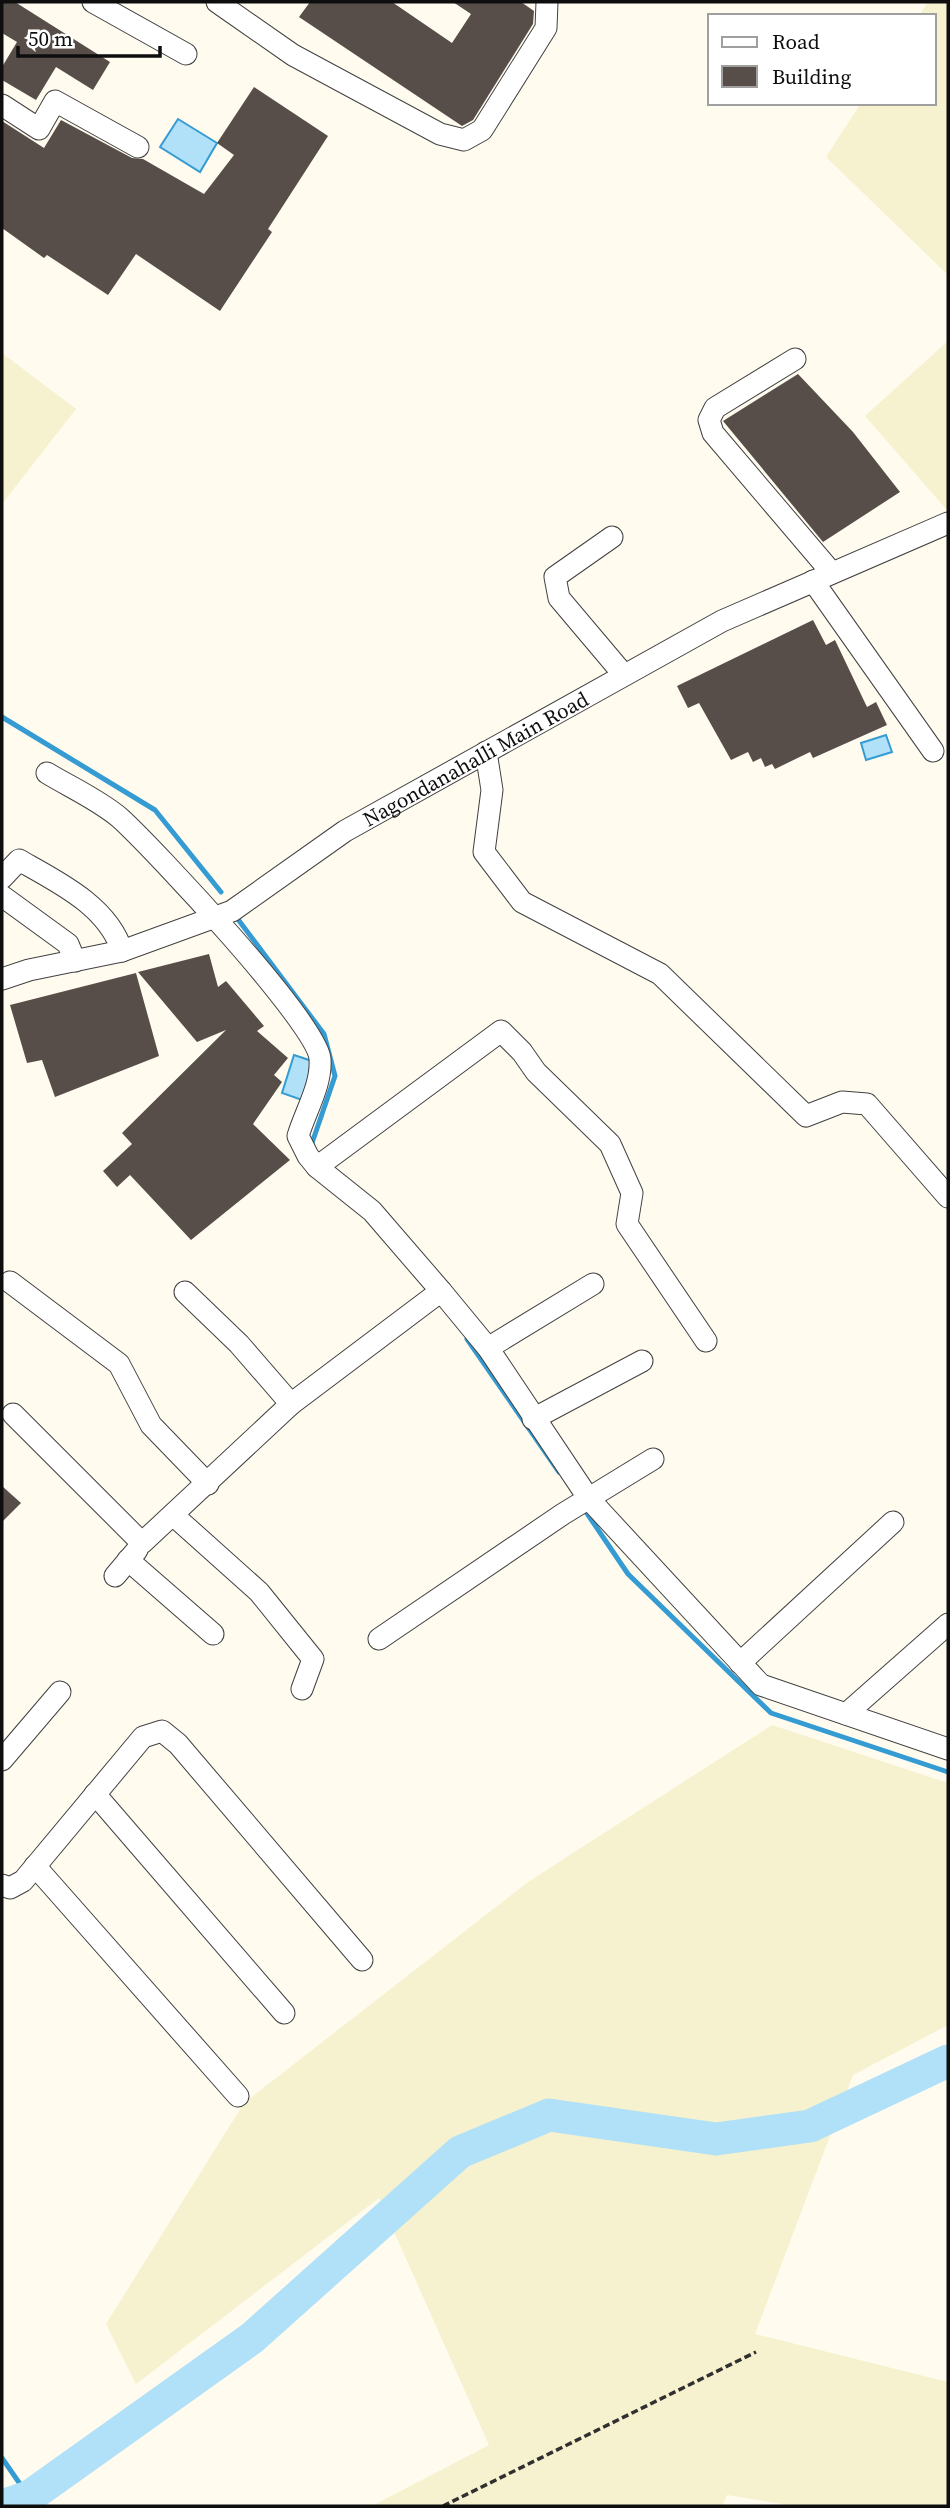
<svg xmlns="http://www.w3.org/2000/svg" width="950" height="2508" viewBox="0 0 950 2508" font-family="'Source Serif 4',serif">
	<style>
		.farmland { fill: #f6f1ce }
		.water { fill: #b1e1f9; stroke: #359bd3; stroke-width: 2 }
		.lines { fill: none; stroke-linecap: round; stroke-linejoin: round }
		.stream { stroke: #359bd3; stroke-width: 5 }
		.river { stroke: #b1e1f9; stroke-width: 33 }
		.building { fill: #574e4a }
		.minor-casing { stroke: #414141; stroke-width: 23 }
		.path { stroke: #303030; stroke-width: 3.5; stroke-dasharray: 7 3.5; stroke-linecap: butt }
		.minor { stroke: #fff; stroke-width: 21 }
		.labels { text-anchor: middle; dominant-baseline: central; stroke-width: 7; stroke-linejoin: round; paint-order: stroke }
		.street-label { font-size: 21px; fill: #0e0e0e; stroke: #fff }
	</style>
	<rect width="100%" height="100%" fill="#fffbef"/>
	<path class="farmland" d="M928,2H948V275L826,157L861,103H934V16H919Z
		M948,341V508L946,509L865,416Z
		M2,353L76,409L2,504Z
		M772,1725L948,1783V2025L853,2075L755,2334L948,2382V2506H795L727,2495L722,2506H372L489,2445L379,2198L136,2384L106,2324L244,2103L528,1882Z"/>
	<path class="water" d="M178,119L217,143L200,172L160,147Z
		M886,735L892,752L866,760L861,743Z
		M294,1055L315,1062L302,1100L282,1093Z"/>
	<g class="lines">
		<path class="stream" d="M2,717L155,810L221,892
			M237,918L324,1034L335,1076L311,1146
			M467,1339L559,1472
			M582,1506L628,1574L771,1713L948,1772
			M2,2458L29,2497"/>
		<path class="river" d="M2,2506L29,2497L252,2338L460,2152L549,2115L716,2139L810,2126L948,2061"/>
	</g>
	<path class="building" d="M2,2H15L110,62L93,90L56,67L36,100L2,80V67L17,42L2,33Z
		M310,2H392L452,43L471,14L453,2H521L534,11L533,24L473,120L462,126L299,17Z
		M254,87L328,136L268,229L272,232L220,311L136,254L108,295L47,255L44,258L2,228V121L44,148L61,120L132,158L143,159L204,194L234,155L217,143Z
		M798,374L853,432L900,492L823,542L723,421Z
		M813,620L826,645L835,640L867,707L876,702L887,725L813,758L810,752L775,769L772,764L765,767L761,758L753,762L748,752L731,760L699,703L688,708L677,686Z
		M209,954L218,987L226,981L264,1026L257,1031L288,1058L274,1075L282,1082L253,1124L290,1160L191,1240L130,1175L117,1187L103,1171L132,1144L122,1133L226,1030L197,1042L138,972Z
		M136,973L159,1056L55,1097L42,1060L27,1063L10,1005Z
		M2,1486L21,1503L2,1522Z"/>
	<g class="lines">
		<defs>
			<g id="minor">
				<path d="M93,2L186,54"/>
				<path d="M217,2L293,55L440,134L464,140L482,130L546,28L547,2"/>
				<path d="M2,105L39,129L55,101L138,147"/>
				<path d="M795,359L715,408L709,420L713,433L832,573"/>
				<path d="M612,537L555,577L559,598L624,675"/>
				<path d="M813,581L933,751"/>
				<path d="M486,752L492,790L484,852L522,902L660,974L806,1116L842,1102L867,1104L948,1197"/>
				<path d="M47,773C70,787 99,800 120,818C154,849 318,1024 320,1059C322,1085 305,1112 298,1136L308,1156L317,1167L372,1211L441,1291L291,1404L239,1344L185,1292"/>
				<path d="M2,878L19,860C58,882 108,906 122,951"/>
				<path d="M2,896L68,944L75,961"/>
				<path id="s1" d="M2,979L29,970L122,951L232,911L345,831L722,621L948,523"/>
				<path d="M317,1167L501,1031L522,1052L536,1072L610,1144L632,1193L627,1224L706,1341"/>
				<path d="M10,1282L119,1364L151,1425L208,1484"/>
				<path d="M441,1291L488,1348L589,1499L761,1685L948,1749"/>
				<path d="M488,1348L593,1284"/>
				<path d="M13,1414L142,1543L291,1404"/>
				<path d="M533,1419L642,1361"/>
				<path d="M173,1515L259,1592L313,1659L302,1689"/>
				<path d="M128,1560L213,1634"/>
				<path d="M115,1576L137,1550"/>
				<path d="M379,1639L563,1514L653,1459"/>
				<path d="M740,1663L893,1522"/>
				<path d="M846,1714L948,1624"/>
				<path d="M2,1760L60,1692"/>
				<path d="M95,1794L284,2013"/>
				<path d="M35,1866L238,2096"/>
				<path d="M2,1885L10,1888L23,1881L143,1737L162,1731L178,1744L362,1960"/>
			</g>
		</defs>
		<use href="#minor" class="minor-casing"/>
		<path class="path" d="M443,2506L756,2352"/>
		<use href="#minor" class="minor"/>
	</g>
	<g class="labels">
		<g class="street-label">
			<text stroke="none"><textPath href="#s1" startOffset="528">Nagondanahalli Main Road</textPath></text>
		</g>
	</g>
	<rect width="950" height="2508" fill="none" stroke="#0e0e0e" stroke-width="7"/>
	<rect x="708" y="14" width="228" height="91" fill="#ffffff" stroke="#9f9f9f" stroke-width="2"/>
	<rect x="722" y="37" width="35" height="10" fill="#ffffff" stroke="#9f9f9f" stroke-width="2"/>
	<text x="772" y="49" font-size="21" fill="#0e0e0e">Road</text>
	<rect x="722" y="66" width="35" height="21" fill="#574e4a" stroke="#9f9f9f" stroke-width="2"/>
	<text x="772" y="84" font-size="21" fill="#0e0e0e">Building</text>
	<path d="M18 46v10h142v-10" fill="none" stroke="#0e0e0e" stroke-width="3.5"/>
	<text x="28" y="46" font-size="21" fill="#0e0e0e" stroke="#ffffff" stroke-width="5" paint-order="stroke">50 m</text>
</svg>
